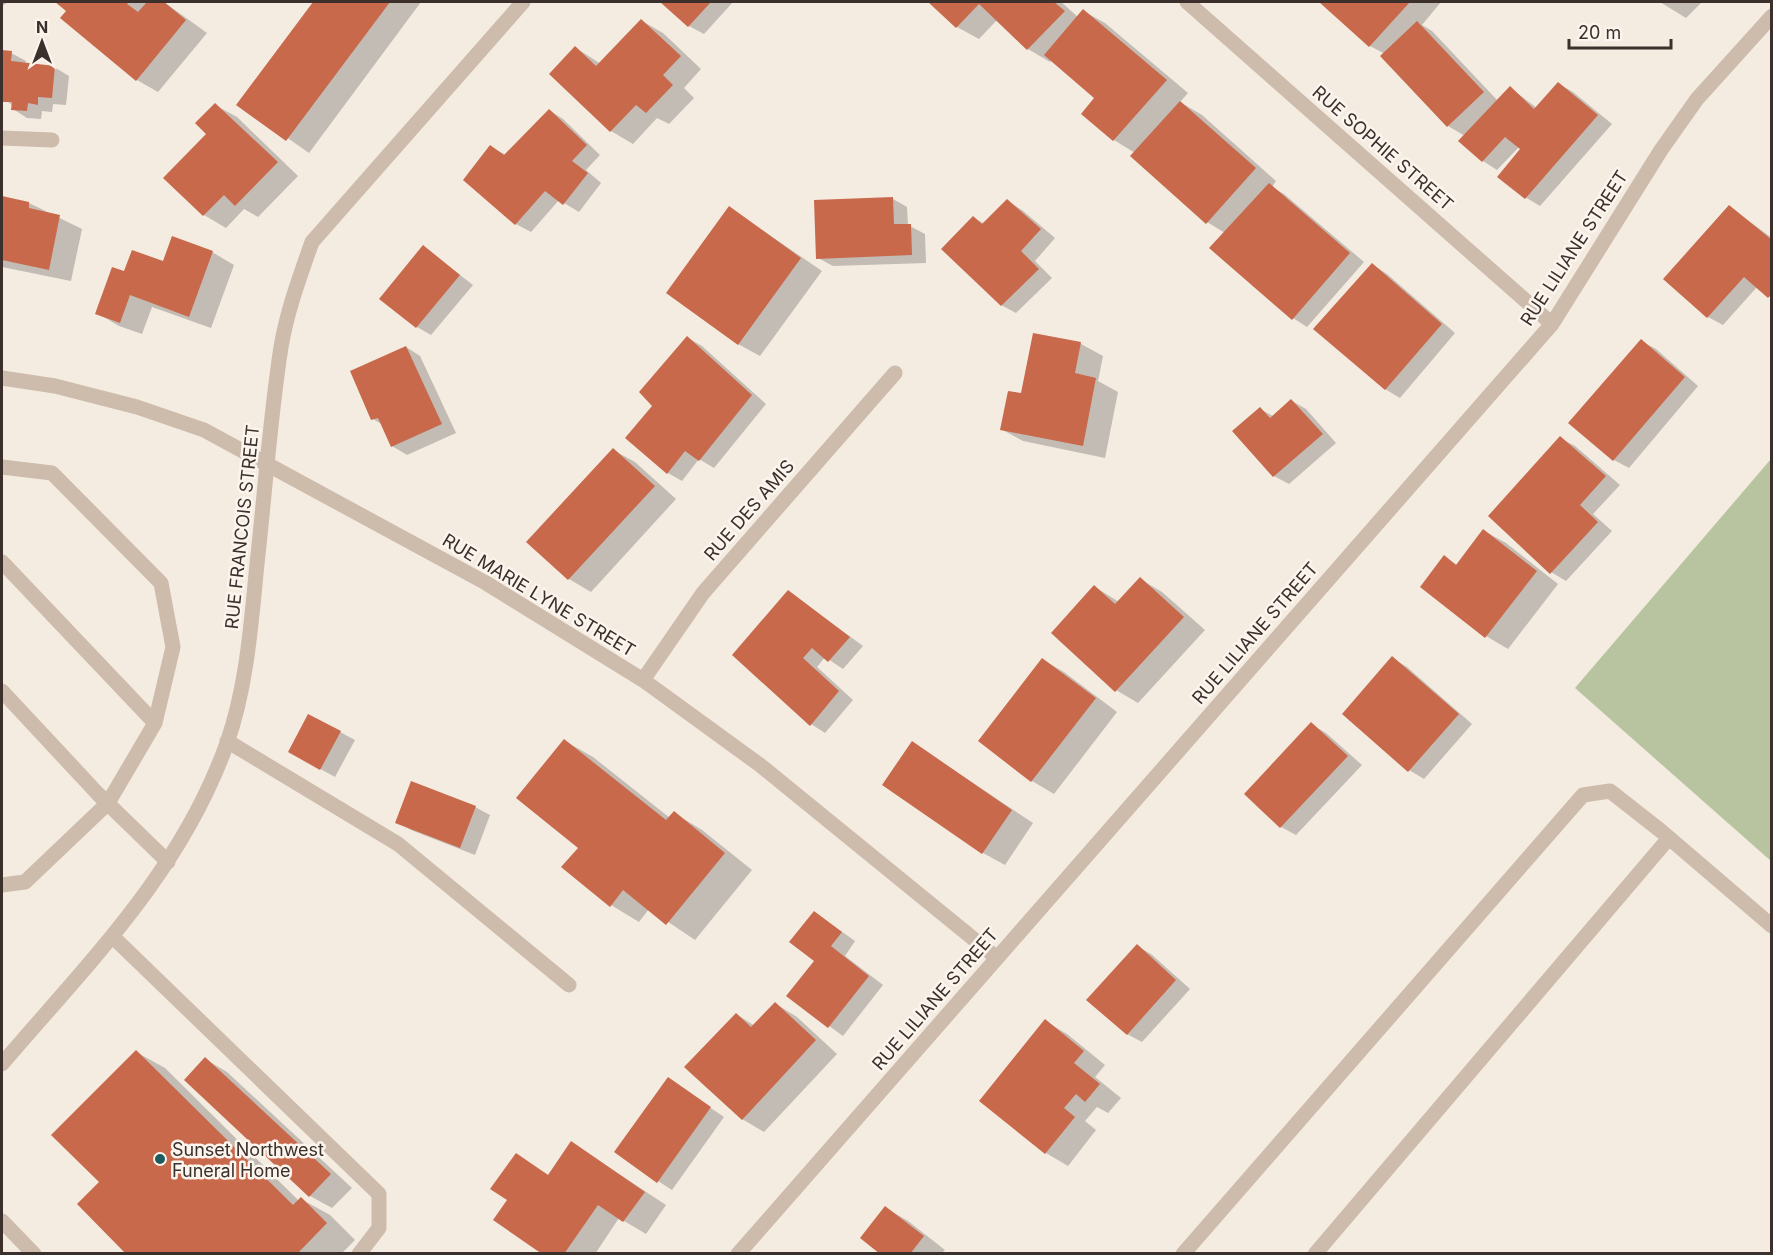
<svg xmlns="http://www.w3.org/2000/svg" width="1773" height="1255" viewBox="0 0 1773 1255" font-family="Inter,sans-serif">
	<style>
		.green { fill: #b8c4a0 }
		.shadow { fill: #0003 }
		.building { fill: #c8694b }
		.lines { fill: none; stroke-linecap: round; stroke-linejoin: round }
		.minor { stroke: #cdbbac; stroke-width: 15 }
		.poi-dot { fill: #1f5a5e; stroke: #fbf5ee; stroke-width: 2 }
		.labels { text-anchor: middle; dominant-baseline: central; stroke-width: 5; stroke-linejoin: round; paint-order: stroke }
		.street-label { font-size: 18px; fill: #3b302b; stroke: #fbf5ee }
		.poi-label { font-size: 18px; fill: #3b302b; stroke: #fbf5ee; text-anchor: start }
	</style>
	<rect width="100%" height="100%" fill="#f4ebe1"/>
	<path class="green" d="M1771,459V861L1575,688Z"/>
	<path class="shadow" d="M2,2H8L2,6Z
		M57,2H164L207,33L158,92L137,80Z
		M315,2H421L309,153L239,104Z
		M662,2H733L704,34L689,26Z
		M930,2H1061L1078,17L1083,11L1105,23L1188,93L1180,102L1202,115L1276,181L1272,187L1284,194L1364,262L1307,327L1293,318L1225,233L1207,222L1135,153L1114,140L1083,113L1096,98L1052,60L1050,62L1028,49L997,20L979,39L957,27Z
		M1321,2H1441L1422,25L1432,31L1498,101L1510,88L1537,108L1559,84L1573,92L1612,124L1540,206L1525,197L1522,149L1519,147L1497,170L1483,161L1460,141L1465,136L1448,126L1382,56L1385,54L1370,46Z
		M1660,2H1702L1686,18Z
		M642,21L663,33L701,69L684,88L694,98L669,124L657,118L633,144L611,131L551,74L576,48L601,64Z
		M2,52L11,53L26,61L25,65L54,67L69,76L66,105L53,104L52,112L42,111L41,119L27,118L13,109V106L2,97Z
		M215,105L237,117L298,176L258,217L244,209L226,228L204,215L166,178L208,134Z
		M549,110L563,119L600,155L586,170L601,183L579,212L559,200L531,232L516,224L491,147L506,155Z
		M2,197L29,203L82,229L71,281L2,267Z
		M893,199L907,207L908,225L925,234L926,263L833,266L818,258Z
		M1007,201L1022,210L1055,238L1035,261L1052,278L1016,313L1001,305L974,218L985,224Z
		M1730,207L1772,238V298L1757,287L1723,325L1708,317Z
		M730,208L822,271L760,356L738,344Z
		M424,247L473,285L431,335L417,327Z
		M212,252L234,265L211,328L152,307L142,334L119,326L97,313L164,263Z
		M1373,265L1387,274L1455,333L1400,398L1385,389Z
		M1035,335L1081,344L1103,356L1098,381L1118,392L1105,458L1023,441L1001,429L1023,395Z
		M688,338L702,346L766,404L714,468L699,459L682,481L668,473L628,437L654,406Z
		M1641,341L1656,349L1698,386L1629,468L1614,460Z
		M406,347L420,356L456,433L407,455L392,446L383,425L373,419Z
		M1292,401L1306,409L1336,443L1289,484L1274,476L1234,431L1260,409L1273,416Z
		M1560,438L1575,446L1620,485L1593,514L1612,531L1566,581L1551,572Z
		M613,450L635,462L676,499L591,592L569,579L528,542Z
		M1484,531L1506,543L1558,584L1508,649L1486,636L1422,587L1445,557L1457,565Z
		M1140,579L1162,592L1205,630L1138,703L1116,690L1095,587L1119,602Z
		M788,591L863,646L843,669L825,657L817,667L853,700L825,733L811,724Z
		M1392,658L1407,667L1472,724L1424,779L1409,770Z
		M1043,660L1064,672L1117,712L1054,794L1032,781L980,741Z
		M1311,724L1326,733L1362,765L1296,835L1281,827L1246,794Z
		M340,732L355,740L335,777L304,760Z
		M565,741L593,757L670,818L674,813L702,830L752,870L695,940L649,909L639,922L611,905L580,847Z
		M913,743L1033,823L1005,865L983,853Z
		M475,807L490,815L475,855L411,830L397,822Z
		M814,912L855,941L845,956L883,985L843,1036L788,996L816,961Z
		M1137,946L1151,954L1190,989L1142,1042L1127,1034Z
		M776,1004L797,1017L837,1054L764,1132L742,1119L736,1014L755,1026Z
		M1045,1021L1067,1034L1105,1065L1095,1077L1121,1098L1108,1113L1097,1107L1085,1121L1096,1130L1068,1166L1046,1153L981,1100Z
		M136,1052L165,1068L299,1201L301,1199L330,1215L355,1240L341,1254H129L101,1182Z
		M205,1059L227,1072L352,1188L332,1208L310,1196L186,1080Z
		M668,1079L724,1117L672,1190L658,1181Z
		M572,1143L666,1205L646,1234L619,1218L595,1254H544L509,1200L516,1155L550,1176Z
		M886,1208L908,1221L945,1250L941,1254H883Z"/>
	<path class="building" d="M55,2H129L127,4L138,12L147,2H164L186,20L136,81L60,18L66,11Z
		M313,2H390L286,141L236,105Z
		M660,2H711L688,27Z
		M928,2H1054L1065,11L1027,50L979,4L956,28Z
		M1319,2H1410L1369,47Z
		M1083,9L1167,80L1113,141L1081,114L1094,98L1044,55Z
		M641,19L681,56L663,75L673,85L646,113L636,105L610,132L549,74L575,46L596,66Z
		M1417,21L1484,92L1447,127L1380,56Z
		M2,50L12,51L11,61L55,66L52,98L38,97V105L28,103L27,111L11,110L12,102H3Z
		M1558,82L1598,115L1525,199L1497,177L1520,149L1505,137L1482,162L1458,141L1510,86L1534,109Z
		M1180,101L1256,168L1206,224L1130,156Z
		M215,103L278,162L235,206L224,195L203,216L163,178L206,134L195,123Z
		M549,109L587,145L572,161L588,173L563,205L545,191L515,225L463,180L490,145L504,155Z
		M1269,183L1350,253L1292,320L1209,248Z
		M2,196L29,202V208L60,215L49,270L2,260Z
		M893,197L894,224H911L912,255L816,259L814,200Z
		M1007,199L1041,229L1021,251L1039,269L1001,306L941,249L973,216L982,224Z
		M1729,205L1772,240V294L1768,298L1744,277L1707,318L1663,279Z
		M729,206L801,258L738,345L666,293Z
		M172,236L213,251L189,317L130,295L120,323L95,314L112,267L124,271L132,250L163,261Z
		M423,245L460,275L416,328L379,299Z
		M1372,263L1442,324L1385,390L1313,329Z
		M1033,333L1081,342L1075,373L1096,378L1083,446L1000,430L1008,391L1021,393Z
		M687,336L752,395L699,461L685,451L667,474L625,438L652,406L639,392Z
		M1641,339L1685,377L1613,461L1568,423Z
		M406,346L442,424L391,447L378,418L371,420L350,371Z
		M1291,399L1323,434L1273,477L1232,431L1260,407L1270,418Z
		M1560,436L1606,476L1580,505L1598,522L1550,574L1488,516Z
		M613,448L655,486L568,580L526,542Z
		M1483,529L1537,571L1485,638L1420,587L1444,555L1456,565Z
		M1140,577L1184,617L1115,692L1051,633L1094,585L1115,604Z
		M788,590L850,637L828,662L812,648L803,658L839,691L810,726L732,655Z
		M1392,656L1459,714L1408,772L1342,714Z
		M1042,658L1096,698L1031,782L978,741Z
		M308,714L341,731L320,770L288,752Z
		M1311,722L1348,756L1280,828L1244,794Z
		M564,739L666,820L674,811L725,853L666,925L623,890L610,907L561,867L578,848L516,798Z
		M912,741L1012,810L982,854L882,785Z
		M411,781L476,806L460,848L395,823Z
		M814,911L842,932L831,946L869,976L828,1028L786,996L814,961L789,942Z
		M1137,944L1176,980L1127,1035L1086,1000Z
		M775,1002L816,1040L742,1120L684,1067L736,1013L751,1027Z
		M1045,1019L1084,1051L1074,1063L1100,1084L1085,1102L1076,1094L1064,1108L1075,1117L1045,1154L979,1101Z
		M136,1050L293,1205L301,1197L327,1223L297,1254H126L77,1204L99,1182L51,1135Z
		M205,1057L331,1174L309,1197L184,1080Z
		M668,1077L711,1107L657,1183L614,1152Z
		M571,1141L645,1192L623,1222L598,1205L564,1254H542L493,1220L507,1200L490,1189L516,1153L548,1175Z
		M885,1206L924,1236L910,1254H880L860,1238Z"/>
	<g class="lines">
		<path class="minor" d="M1187,2L1552,324
			M2,138L52,140
			M2,378L55,386L137,407L204,430L486,583L643,680L760,765L997,958
			M2,467L52,473L161,583L173,647L155,723
			M2,562L155,723L108,803L25,882L2,885
			M643,680L703,593L895,373
			M2,691L98,794L168,862
			M227,741L398,844L569,985
			M112,936L379,1194V1228L359,1254
			M2,1064C89,962 181,872 227,743C247,686 251,624 257,564C265,492 270,418 281,347C287,311 300,276 312,242L523,2
			M2,1221L34,1254
			M738,1254L1552,324L1661,150L1697,99L1772,16
			M1183,1254L1583,795L1610,791L1661,831L1772,926
			M1315,1254L1669,838"/>
	</g>
	<circle class="poi-dot" cx="160" cy="1159" r="6"/>
	<g class="labels">
		<g class="street-label">
			<text transform="translate(1383 148) rotate(41)">RUE SOPHIE STREET</text>
			<text transform="translate(1574 248) rotate(-57)">RUE LILIANE STREET</text>
			<text transform="translate(749 510) rotate(-49)">RUE DES AMIS</text>
			<text transform="translate(242 527) rotate(-84)">RUE FRANCOIS STREET</text>
			<text transform="translate(539 595) rotate(31)">RUE MARIE LYNE STREET</text>
			<text transform="translate(1255 633) rotate(-49)">RUE LILIANE STREET</text>
			<text transform="translate(935 999) rotate(-49)">RUE LILIANE STREET</text>
		</g>
		<g class="poi-label">
			<text x="172" y="1149">Sunset Northwest<tspan x="172" dy="21">Funeral Home</tspan></text>
		</g>
	</g>
	<rect width="1773" height="1255" fill="none" stroke="#3b302b" stroke-width="6"/>
	<g transform="translate(42 42)" stroke="#fbf5ee" stroke-width="4.5" paint-order="stroke">
	<path d="M0-4.5L10 22L0 15L-10 22Z" fill="#3b302b"/>
	<text y="-9" font-size="16" font-weight="bold" text-anchor="middle" fill="#3b302b">N</text>
	</g>
	<path d="M1569 39v9h102v-9" fill="none" stroke="#3b302b" stroke-width="3"/>
	<text x="1578" y="39" font-size="18" fill="#3b302b" stroke="#fbf5ee" stroke-width="4.5" paint-order="stroke">20 m</text>
</svg>
